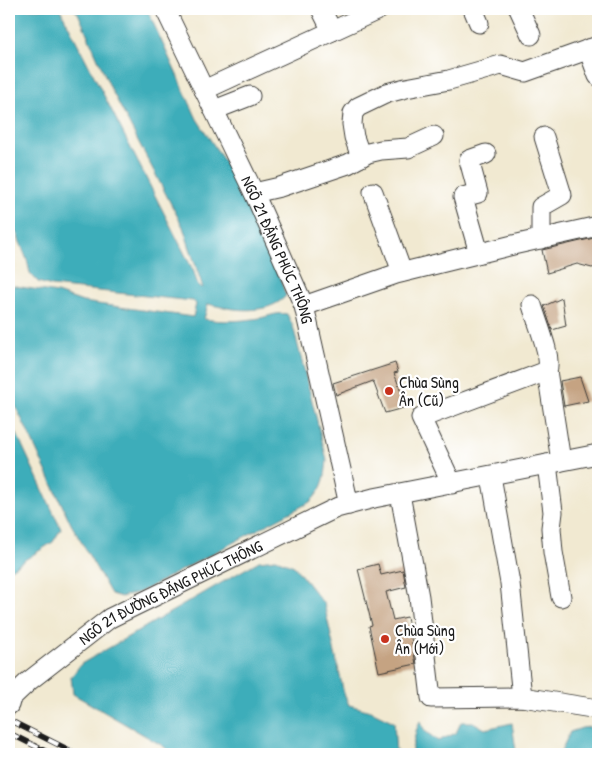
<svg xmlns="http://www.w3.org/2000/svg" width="607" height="763" viewBox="0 0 607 763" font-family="'Patrick Hand',sans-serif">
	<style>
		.water { fill: #3eadba; stroke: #2d646b }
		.building { fill: #c5a382 }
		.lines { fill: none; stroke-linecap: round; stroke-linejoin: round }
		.minor-casing { stroke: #3c3b37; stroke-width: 21 }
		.minor { stroke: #fff; stroke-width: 19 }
		.rail-casing { stroke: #1c1c1c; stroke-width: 5.5 }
		.rail { stroke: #fff; stroke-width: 4; stroke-dasharray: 11; stroke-linecap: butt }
		.poi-dot { fill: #c8321e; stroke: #fff; stroke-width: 2 }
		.labels { text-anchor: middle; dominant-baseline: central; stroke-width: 4.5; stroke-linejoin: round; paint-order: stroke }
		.street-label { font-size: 16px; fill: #1c1c1c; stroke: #fff }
		.poi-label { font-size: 16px; fill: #1c1c1c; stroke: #fff; text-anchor: start }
	</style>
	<rect width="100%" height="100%" fill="#fff"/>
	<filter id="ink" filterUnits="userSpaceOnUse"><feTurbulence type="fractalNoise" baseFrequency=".02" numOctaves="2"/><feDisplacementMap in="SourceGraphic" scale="10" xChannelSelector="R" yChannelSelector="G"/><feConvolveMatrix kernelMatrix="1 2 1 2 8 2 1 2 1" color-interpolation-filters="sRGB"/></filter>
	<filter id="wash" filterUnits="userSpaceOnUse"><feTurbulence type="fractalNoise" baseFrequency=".0096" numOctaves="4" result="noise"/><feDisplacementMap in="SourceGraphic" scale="20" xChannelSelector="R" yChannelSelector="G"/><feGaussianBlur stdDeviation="1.12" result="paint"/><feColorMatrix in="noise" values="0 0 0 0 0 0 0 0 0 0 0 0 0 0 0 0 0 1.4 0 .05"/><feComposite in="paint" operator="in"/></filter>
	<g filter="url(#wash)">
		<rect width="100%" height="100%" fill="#f1e9d1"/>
		<path class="water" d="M9,9H60L194,272L198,286L203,288L183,227L111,89L78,13L73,9H147L197,119L230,170L269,246L286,296C267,316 232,310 208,304L204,319C222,322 241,321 260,318C270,316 277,312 287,314L293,326L327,460C325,478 324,488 310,502L140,592L121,597L111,594L71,524L9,392V285L57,293L83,302L193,317L196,304L193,301L52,286L38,282L30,273L27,260L9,214Z
			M9,417L61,529L53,542L9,570Z
			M276,559L294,566L324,604L344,694L349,705L371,711L394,722L396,754H173L163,746L73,694L71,677L81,664L259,561Z
			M420,721L425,731L438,741L456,733L461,722H473L485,729L512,723L516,751L518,754H411L416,731Z
			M598,726V754H555L561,751L570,732L582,728Z"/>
		<g id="blocks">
			<path class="building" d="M598,237V266L592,268L577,264L547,273L542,250Z
				M562,298L566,326L552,330L544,306Z
				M395,363L398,372L394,373L407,407L385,413L373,381L336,395L333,383Z
				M580,377L588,401L564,406L560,381Z
				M378,564L381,575L403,570L406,587L386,592L393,620L407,617L416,664L379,672L369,626L372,625L358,569Z"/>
		</g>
	</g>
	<g filter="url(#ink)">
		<use href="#blocks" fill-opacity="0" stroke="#3c3b37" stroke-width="1"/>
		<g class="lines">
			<defs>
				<g id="minor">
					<path id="s1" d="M165,9L254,193L304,306L349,505"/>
					<path d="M321,9L332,31"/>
					<path d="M473,9L479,23"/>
					<path d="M519,9L531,35"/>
					<path d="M588,49L598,76"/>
					<path d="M204,90L380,9"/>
					<path d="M214,110L250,96"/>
					<path d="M361,157L354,137L352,124L353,113L358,107L387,93L406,88L449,80L501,65L525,72L598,46"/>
					<path d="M373,192L402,272"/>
					<path d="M254,193L280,187L348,164L368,153L381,150L408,148L434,136"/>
					<path d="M541,239V207L562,195L544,137"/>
					<path d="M479,253L463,197L478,193L469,160L486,154"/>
					<path d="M532,305C536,320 553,358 547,371L561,461"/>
					<path d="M304,306L396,274L513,245L598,226"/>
					<path d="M547,464L553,512L551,528L553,552L561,597"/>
					<path d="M491,476L510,583L522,697"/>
					<path d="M452,484L421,418L547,371"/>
					<path d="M400,494L419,597L431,698L522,697L598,709"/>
					<path id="s2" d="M9,705L11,698L29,681L110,618L336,508L374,498L598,454"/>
				</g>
			</defs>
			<use href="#minor" class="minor-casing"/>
			<use href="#minor" class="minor"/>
			<defs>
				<path id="rail" d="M9,720L77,754
					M9,733L51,754"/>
			</defs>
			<use href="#rail" class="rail-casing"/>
			<use href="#rail" class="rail"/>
		</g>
	</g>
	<g class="poi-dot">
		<circle cx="389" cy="391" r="5"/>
		<circle cx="385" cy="639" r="5"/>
	</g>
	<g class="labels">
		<g class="street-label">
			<text stroke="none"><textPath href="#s1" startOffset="266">NGÕ 21 ĐẶNG PHÚC THÔNG</textPath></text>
			<text stroke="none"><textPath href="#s2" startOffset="200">NGÕ 21 ĐƯỜNG ĐẶNG PHÚC THÔNG</textPath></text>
		</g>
		<g class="poi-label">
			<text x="399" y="382">Chùa Sùng<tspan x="399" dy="18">Ân (Cũ)</tspan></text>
			<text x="395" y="630">Chùa Sùng<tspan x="395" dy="18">Ân (Mới)</tspan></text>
		</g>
	</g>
	<rect width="607" height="763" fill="none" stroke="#fff" stroke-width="30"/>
</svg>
